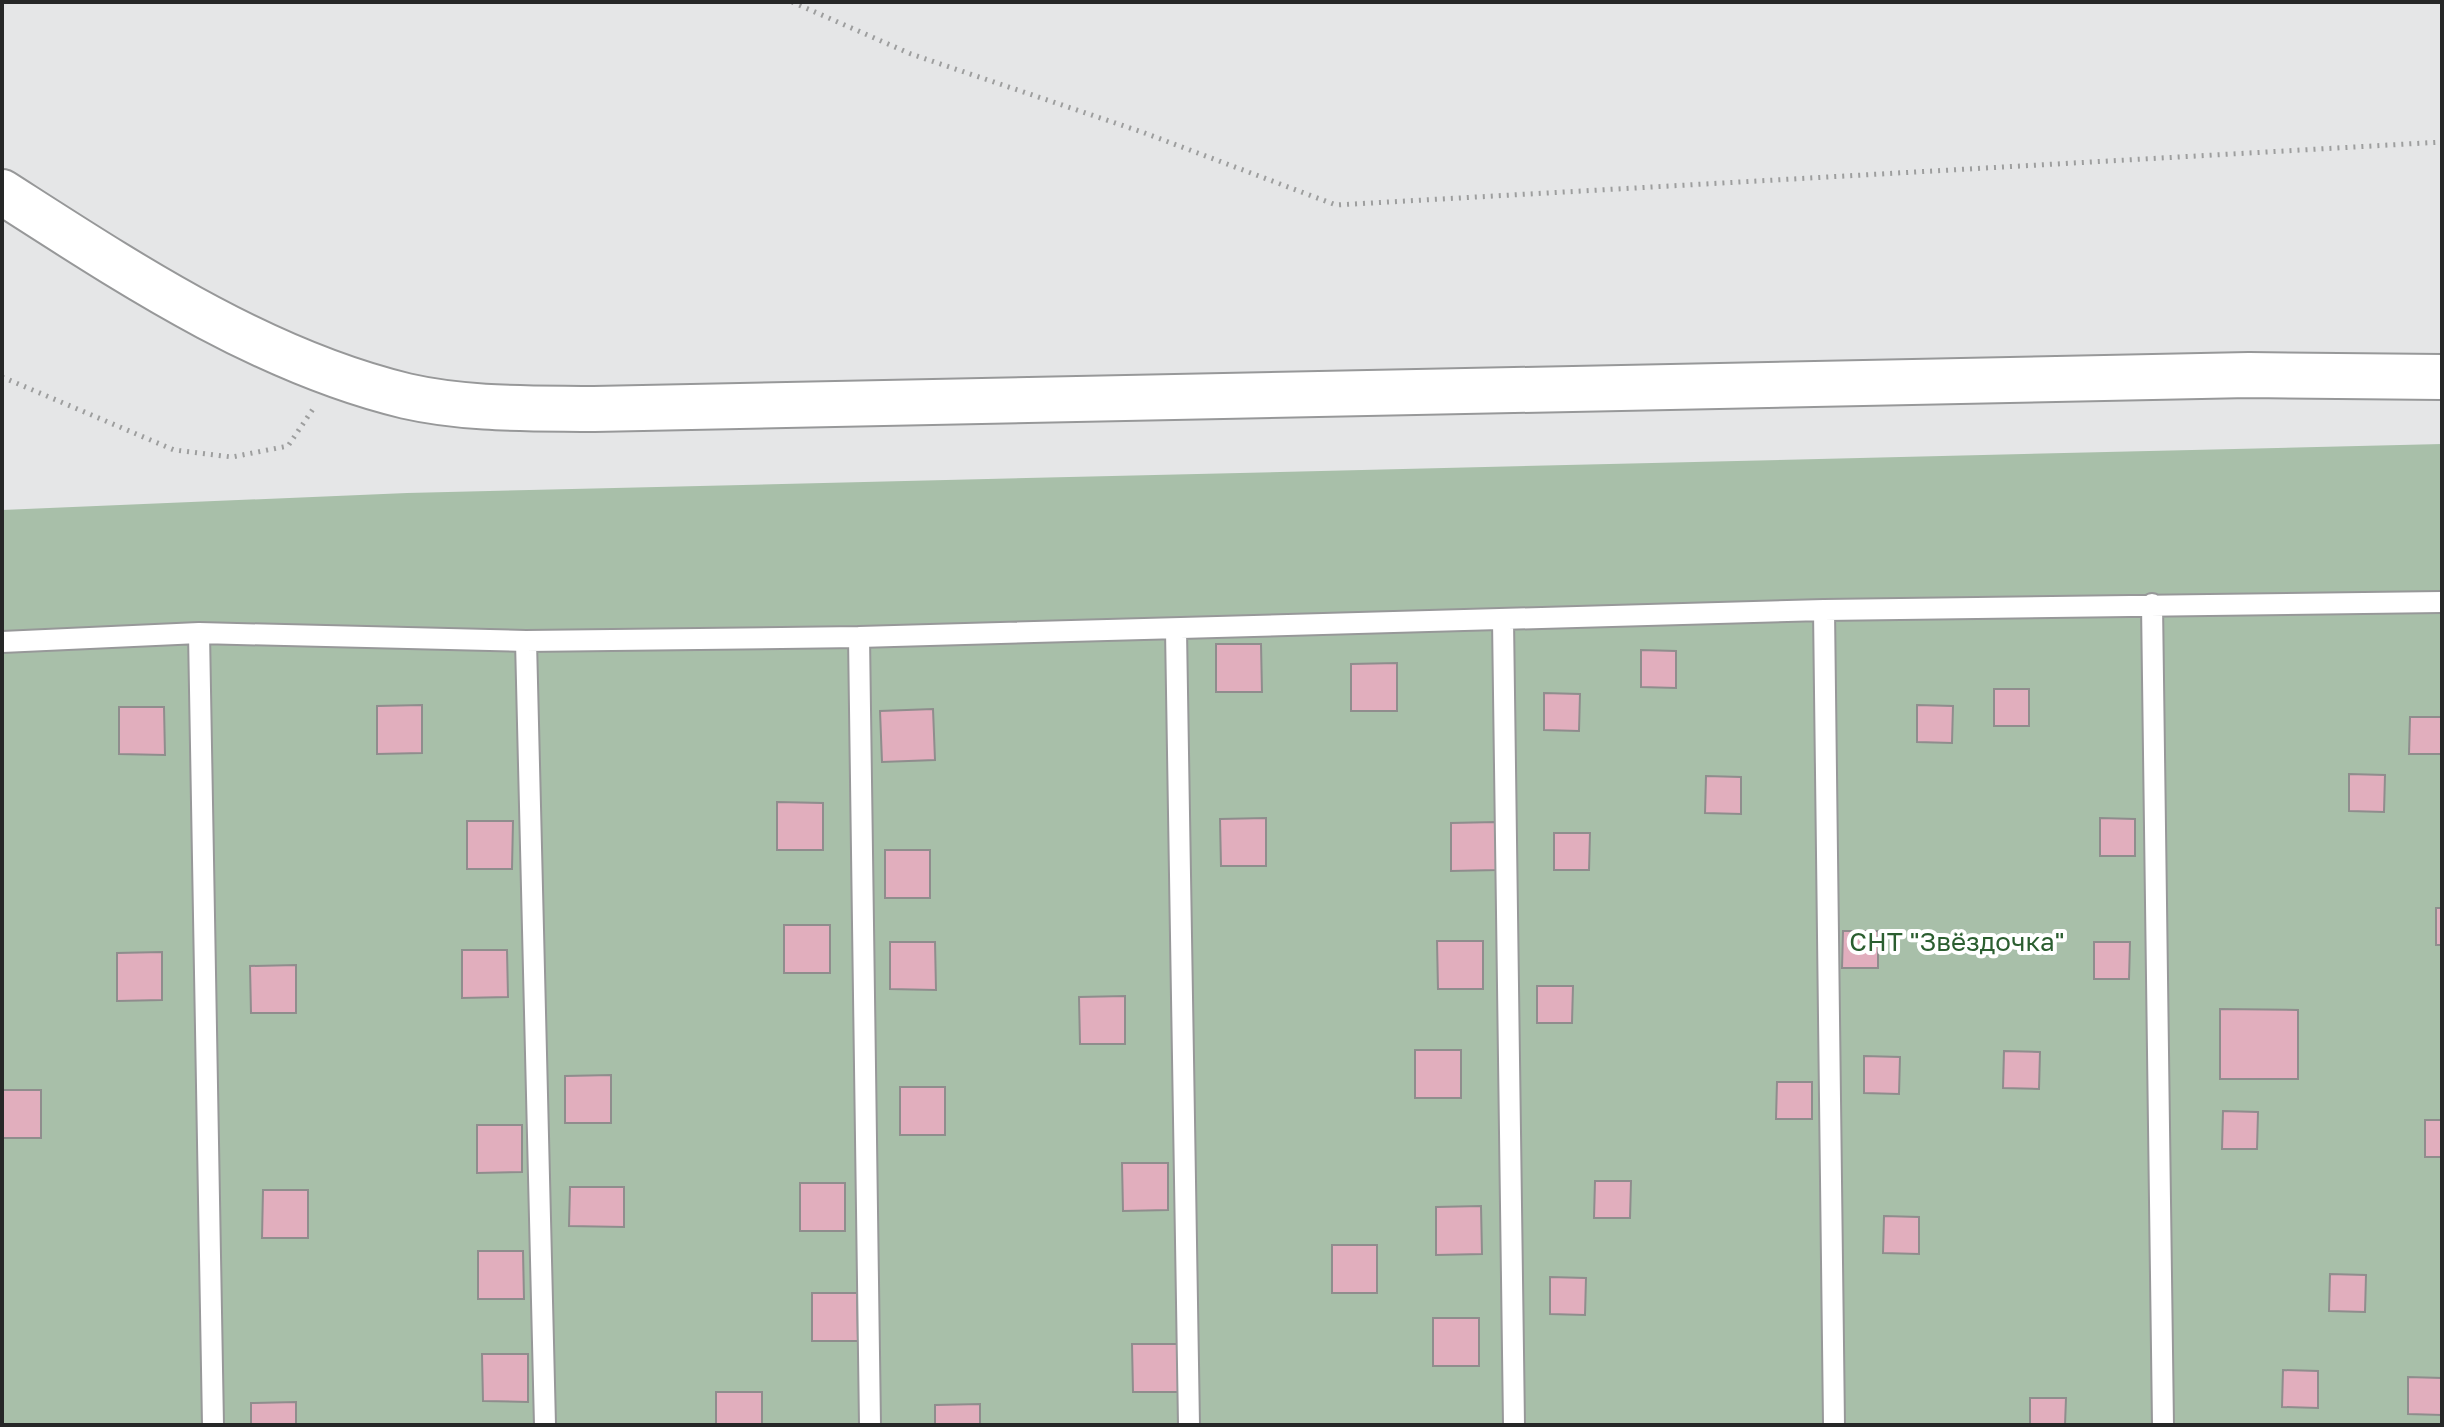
<svg xmlns="http://www.w3.org/2000/svg" width="2444" height="1427" viewBox="0 0 2444 1427" font-family="'Golos Text',sans-serif">
	<style>
		.green { fill: #a8bfa9 }
		.building { fill: #e1aebd; stroke: #8f8d8d; stroke-width: 2 }
		.lines { fill: none; stroke-linecap: round; stroke-linejoin: round }
		.service-casing { stroke: #979899; stroke-width: 24 }
		.tertiary-casing { stroke: #979899; stroke-width: 48 }
		.path { stroke: #9d9e9e; stroke-width: 5; stroke-dasharray: 2 6; stroke-linecap: butt }
		.service { stroke: #fff; stroke-width: 20 }
		.tertiary { stroke: #fff; stroke-width: 44 }
		.labels { text-anchor: middle; dominant-baseline: central; stroke-width: 8; stroke-linejoin: round; paint-order: stroke }
		.park-label { font-size: 26px; fill: #2b5e30; stroke: #fff }
	</style>
	<rect width="100%" height="100%" fill="#e5e6e7"/>
	<path class="green" d="M2442,444V1425H2V510L407,493Z"/>
	<path class="building" d="M1216,644H1261L1262,692H1216Z
		M1641,650L1676,651V688L1641,687Z
		M1397,663V711H1351V664Z
		M1994,689H2029V726H1994Z
		M1544,693L1580,694L1579,731L1544,730Z
		M422,705V753L377,754V706Z
		M1917,705L1953,706L1952,743L1917,742Z
		M119,707H164L165,755L119,754Z
		M933,709L935,760L882,762L880,711Z
		M2410,717H2442V754H2409Z
		M2349,774L2385,775L2384,812L2349,811Z
		M1706,776L1741,777V814L1705,813Z
		M777,802L823,803V850H777Z
		M1266,818V866H1221L1220,819Z
		M2100,818L2135,819V856H2100Z
		M467,821H513L512,869H467Z
		M1496,822L1497,870L1451,871V823Z
		M1554,833H1590L1589,870H1554Z
		M885,850H930V898H885Z
		M2436,908H2442V945H2436Z
		M784,925H830V973H784Z
		M1843,931H1878V968H1842Z
		M1437,941H1483V989H1438Z
		M890,942H935L936,990L890,989Z
		M2094,942H2130L2129,979H2094Z
		M462,950H507L508,997L462,998Z
		M162,952V1000L117,1001V953Z
		M296,965V1013H251L250,966Z
		M1537,986H1573L1572,1023H1537Z
		M1125,996V1044H1080L1079,997Z
		M2220,1009L2298,1010V1079H2220Z
		M1415,1050H1461V1098H1415Z
		M2004,1051L2040,1052L2039,1089L2003,1088Z
		M1864,1056L1900,1057L1899,1094L1864,1093Z
		M611,1075V1123H565V1076Z
		M1777,1082H1812V1119H1776Z
		M900,1087H945V1135H900Z
		M2,1090H41V1138H2Z
		M2223,1111L2258,1112L2257,1149H2222Z
		M2425,1120H2442V1157H2425Z
		M477,1125H522V1172L477,1173Z
		M1122,1163H1168V1210L1123,1211Z
		M1595,1181H1631L1630,1218H1594Z
		M800,1183H845V1231H800Z
		M570,1187H624V1227L569,1226Z
		M263,1190H308V1238H262Z
		M1481,1206L1482,1254L1436,1255V1207Z
		M1884,1216L1919,1217V1254L1883,1253Z
		M1332,1245H1377V1293H1332Z
		M478,1251H523L524,1299H478Z
		M2330,1274L2366,1275L2365,1312L2329,1311Z
		M1550,1277L1586,1278L1585,1315L1550,1314Z
		M812,1293H857L858,1341H812Z
		M1433,1318H1479V1366H1433Z
		M1132,1344H1178V1392H1133Z
		M482,1354H528V1402L483,1401Z
		M2283,1370L2318,1371V1408L2282,1407Z
		M2408,1377L2442,1378V1415L2408,1414Z
		M716,1392H762V1425H716Z
		M2030,1398H2066L2065,1425H2030Z
		M296,1402V1425H251V1403Z
		M980,1404V1425H935V1405Z"/>
	<g class="lines">
		<defs>
			<path id="service" d="M2152,604L2163,1425
				M1824,610L1834,1425
				M1503,620L1514,1425
				M1176,630L1189,1425
				M199,633L213,1425
				M859,637L870,1425
				M526,641L545,1425
				M2,642L199,633L526,641L859,637L1824,610L2442,602"/>
			<path id="tertiary" d="M2,192C127,272 260,361 406,396C467,410 532,408 594,409L2249,375L2442,377"/>
		</defs>
		<use href="#service" class="service-casing"/>
		<use href="#tertiary" class="tertiary-casing"/>
		<path class="path" d="M792,2L911,54L1142,132L1336,205L2442,142
			M2,377L174,450L232,457L288,446L313,409"/>
		<use href="#service" class="service"/>
		<use href="#tertiary" class="tertiary"/>
	</g>
	<g class="labels">
		<g class="park-label">
			<text x="1957" y="941">СНТ "Звёздочка"</text>
		</g>
	</g>
	<rect width="2444" height="1427" fill="none" stroke="#262727" stroke-width="8"/>
</svg>
